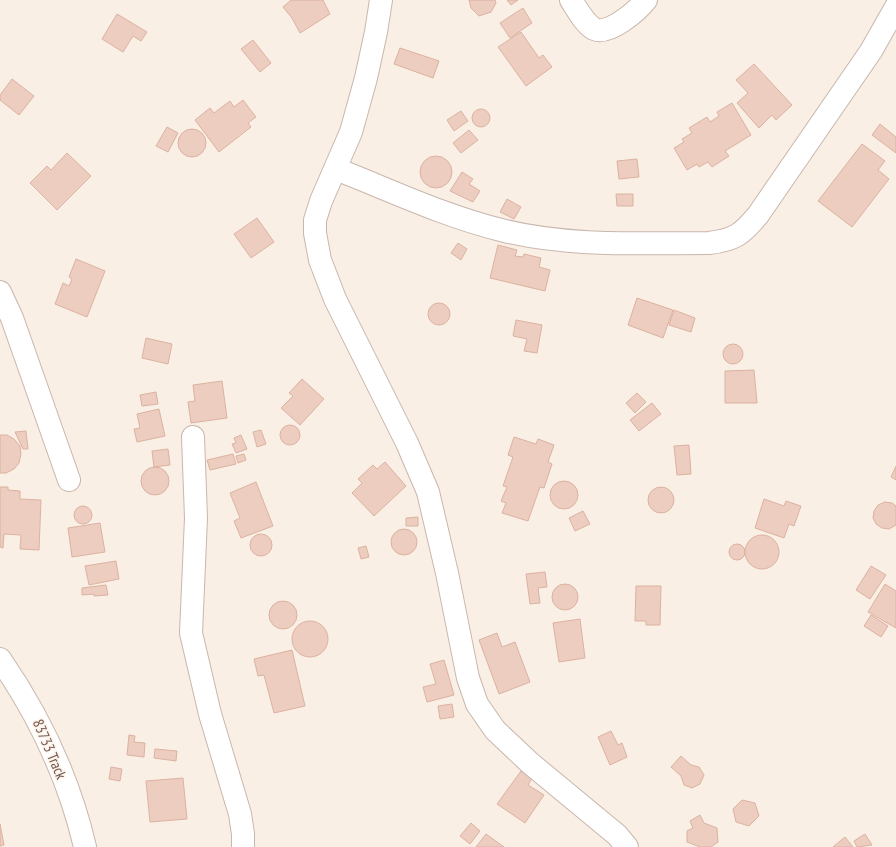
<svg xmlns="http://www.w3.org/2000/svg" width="896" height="847" viewBox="0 0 896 847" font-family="'PT Sans Narrow',sans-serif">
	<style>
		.building { fill: #eccdbf; stroke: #dcb2a1 }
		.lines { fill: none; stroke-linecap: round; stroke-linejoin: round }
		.street-casing { stroke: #c9b6ac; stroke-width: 24 }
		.street { stroke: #fff; stroke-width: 22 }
		.labels { text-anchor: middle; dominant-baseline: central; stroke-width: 3; stroke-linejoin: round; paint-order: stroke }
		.street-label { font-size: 15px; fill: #6f564d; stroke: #fdf3ea }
	</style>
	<rect width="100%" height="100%" fill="#f9efe4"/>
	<path class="building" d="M291,0H323L330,14L300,33L292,18L283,7Z
		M469,0H495L496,3L491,12L479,16L471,8Z
		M507,0H518L511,5Z
		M523,8L532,23L510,38L500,23Z
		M117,14L147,32L141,41L133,36L123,52L102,39Z
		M521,32L539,58L543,55L552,67L526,86L498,47Z
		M253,40L271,63L260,72L241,49Z
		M400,48L439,61L433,78L394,64Z
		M754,64L792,105L776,120L772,115L759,128L737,103L748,93L736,80Z
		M12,79L34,96L19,115L0,100V95Z
		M243,100L256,117L248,123L251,127L219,152L195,120L210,108L214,113L230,101L234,107Z
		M732,103L751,135L725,151L729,156L712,167L708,162L699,167L697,164L687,170L674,148L684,142L682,139L692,133L689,128L707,117L710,122L719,116L717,112Z
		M472 118a9 9 0 1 1 18 0a9 9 0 1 1-18 0Z
		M461,111L468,121L454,131L447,120Z
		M880,124L896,137V153L872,135Z
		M167,127L178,133L168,152L156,146Z
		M178 143a14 14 0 1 1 28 0a14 14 0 1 1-28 0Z
		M469,130L478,140L461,153L453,143Z
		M862,144L885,161L878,170L889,179L852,227L818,201Z
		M67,153L91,176L57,210L30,183L47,166L51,170Z
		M420 172a16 16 0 1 1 32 0a16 16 0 1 1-32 0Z
		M637,159L639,177L619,179L617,161Z
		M462,172L473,179L469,184L480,191L473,202L450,191Z
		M616,194H633V206H617Z
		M507,199L521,207L514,219L500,212Z
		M257,218L274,242L251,258L234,234Z
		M458,243L467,249L461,260L451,253Z
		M498,245L517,250L515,256L523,257L524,254L541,258L539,267L550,270L545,291L490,278Z
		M76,259L105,271L87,317L55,304L63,283L69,286L72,279L69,277Z
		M637,298L673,310L663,338L628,325Z
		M428 314a11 11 0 1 1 22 0a11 11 0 1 1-22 0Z
		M674,310L695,318L691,332L669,325Z
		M516,320L542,325L537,353L524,351L527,339L513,336Z
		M146,338L172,344L168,364L142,358Z
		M723 354a10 10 0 1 1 20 0a10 10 0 1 1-20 0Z
		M754,370L757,403H725V371Z
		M302,379L324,399L300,425L281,408L293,396L289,393Z
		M222,381L227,418L191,423L188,402L195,401L193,385Z
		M156,392L158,404L142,406L140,395Z
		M637,393L646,402L635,413L626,403Z
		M652,403L661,414L639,431L630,420Z
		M159,409L165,436L137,442L134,429L140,428L137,414Z
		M280 435a10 10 0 1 1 20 0a10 10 0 1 1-20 0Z
		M261,430L266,444L257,447L253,432Z
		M26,431L28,449H23L15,432Z
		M0,435H7L14,439L20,446L21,454L19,463L14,469L6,473H0Z
		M241,435L247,449L236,453L232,444L236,443L234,438Z
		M514,437L536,444L538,439L554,445L548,462L552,464L544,488L540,487L528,521L502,513L506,503L501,501L507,487L503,486L513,457L508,455Z
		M689,445L691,474L677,475L674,446Z
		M168,449L170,465L154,467L152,451Z
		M233,454L236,464L210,470L207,460Z
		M244,454L246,460L238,463L236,456Z
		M385,462L406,486L374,516L352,493L362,483L358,479L373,465L377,469Z
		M896,466V480L891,477Z
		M141 481a14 14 0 1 1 28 0a14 14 0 1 1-28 0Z
		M550 495a14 14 0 1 1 28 0a14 14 0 1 1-28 0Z
		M256,482L273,526L241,538L234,521L240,518L230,493Z
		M0,487H8V490L20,491V499L41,500L39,550L20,549L21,535L4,534L3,548L0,547Z
		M648 500a13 13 0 1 1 26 0a13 13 0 1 1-26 0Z
		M764,499L784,506L786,501L801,506L794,526L789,524L784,538L755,528Z
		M885,502L892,503L896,506V525L889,529L882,528L876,524L873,518L874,511L878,505Z
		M74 515a9 9 0 1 1 18 0a9 9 0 1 1-18 0Z
		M583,511L590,524L575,531L569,518Z
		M418,517V526H406V518Z
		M100,523L105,552L72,557L68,528Z
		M391 542a13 13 0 1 1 26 0a13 13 0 1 1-26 0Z
		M250 545a11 11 0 1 1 22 0a11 11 0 1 1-22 0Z
		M745 552a17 17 0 1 1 34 0a17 17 0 1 1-34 0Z
		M729 552a8 8 0 1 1 16 0a8 8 0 1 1-16 0Z
		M366,546L369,557L361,559L358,548Z
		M116,561L119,579L89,585L85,566Z
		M871,566L886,575L870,599L856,590Z
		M545,572L547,587L538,588L540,603L530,604L526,574Z
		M552 597a13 13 0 1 1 26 0a13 13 0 1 1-26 0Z
		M885,584L896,591V628L868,612Z
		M106,585L108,595L94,596V594L82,595V588Z
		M636,586H661L660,625H646V621H635Z
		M269 615a14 14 0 1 1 28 0a14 14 0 1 1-28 0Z
		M871,615L888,626L881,637L864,626Z
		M580,619L585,658L559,662L553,623Z
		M292 639a18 18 0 1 1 36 0a18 18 0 1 1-36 0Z
		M497,633L502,647L515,642L530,682L499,694L479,640Z
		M292,650L305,706L274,713L264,675L258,676L254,659Z
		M444,660L454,695L427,702L423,687L436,684L430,664Z
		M452,704L454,717L440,719L438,706Z
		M611,731L618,745L622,743L627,757L610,765L598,737Z
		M129,735L135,736L134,742L145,743L144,757L127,755Z
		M155,749L177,751L176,761L154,758Z
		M681,756L691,765L699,767L704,775L700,784L692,788L684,785L681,776L671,767Z
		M111,767L122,769L120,781L109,779Z
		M521,771L532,778L528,785L544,795L525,823L497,804Z
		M183,778L187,819L150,822L146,781Z
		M742,800L755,803L759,816L749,826L736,822L733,809Z
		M700,815L704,823L717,828L718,842L711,847H700L687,842V831L693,828L690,821Z
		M471,823L480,831L470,844L460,836Z
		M0,824L4,845L0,846Z
		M486,834L504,847H476Z
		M865,834L872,845L857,847L854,841Z
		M845,837L853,847H833Z"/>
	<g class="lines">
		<defs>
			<path id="street" d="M381,0L376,32L366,78L351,132L321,201L315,220V233L320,260L335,299L407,443L428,492L447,573L468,678L477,704L495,730L530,763L617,835L627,847
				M571,0C577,9 584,23 594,29C609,36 638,10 646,0
				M336,169C390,190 444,216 501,230C569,247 640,243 709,243C735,240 742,234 758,215L871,51L896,7
				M0,292L12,318L69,480
				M193,437L196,518L191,633L210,714L240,814L243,834V847
				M0,659C40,717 69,778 85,847"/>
		</defs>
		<use href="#street" class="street-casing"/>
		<use href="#street" class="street"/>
	</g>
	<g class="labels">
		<g class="street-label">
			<text transform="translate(50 749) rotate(67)">83733 Track</text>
		</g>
	</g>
</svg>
